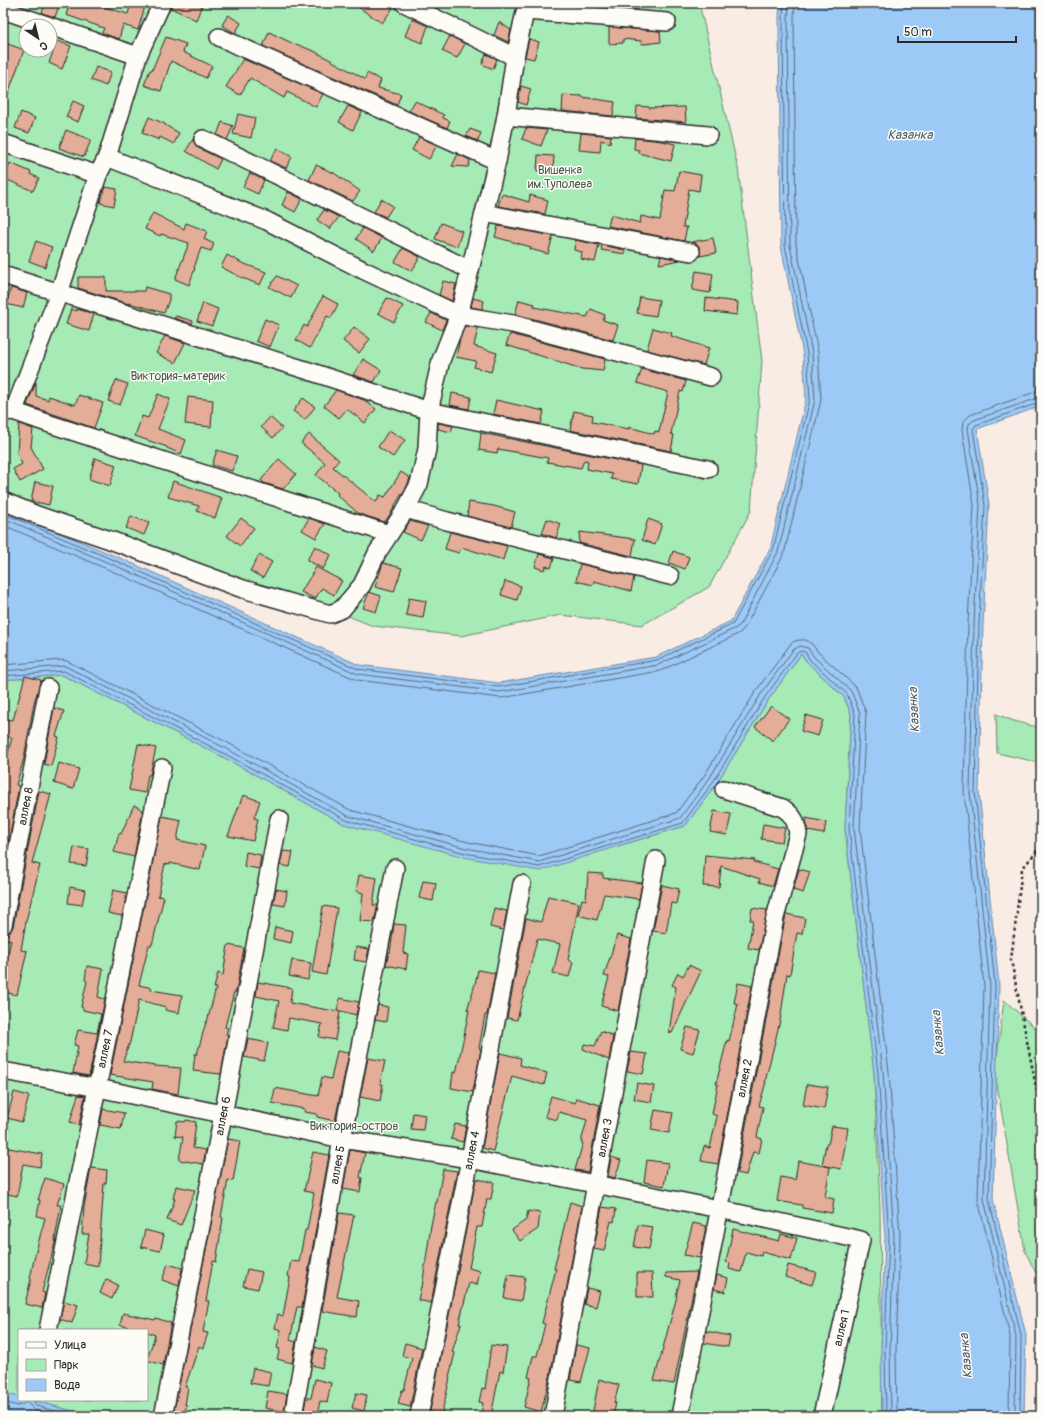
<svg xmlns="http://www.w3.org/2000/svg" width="1044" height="1419" viewBox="0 0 1044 1419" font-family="Pangolin,sans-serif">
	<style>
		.green { fill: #a6eab5; stroke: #688a70; fill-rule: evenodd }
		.water { fill: #9cc9f6; stroke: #6f8aa5 }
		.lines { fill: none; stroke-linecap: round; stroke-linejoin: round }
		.shore { stroke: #586a7c; stroke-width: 1 }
		.building { fill: #e3ad98; stroke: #2b2b2b }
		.minor-casing { stroke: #2b2b2b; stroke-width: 20 }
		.path { stroke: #2b2b2b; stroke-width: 2.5; stroke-dasharray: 3 3; stroke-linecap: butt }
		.minor { stroke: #fdfcf7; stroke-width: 17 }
		.labels { text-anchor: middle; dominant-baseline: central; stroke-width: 3; stroke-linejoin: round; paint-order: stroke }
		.park-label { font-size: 12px; fill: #4a5b4e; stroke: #fdfcf7 }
		.street-label { font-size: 12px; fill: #2b2b2b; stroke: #fdfcf7 }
		.water-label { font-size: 13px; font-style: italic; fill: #4d5a68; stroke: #fdfcf7 }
	</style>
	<rect width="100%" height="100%" fill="#f8ece4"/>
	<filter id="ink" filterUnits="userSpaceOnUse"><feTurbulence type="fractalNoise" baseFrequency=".025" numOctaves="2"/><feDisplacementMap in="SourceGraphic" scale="8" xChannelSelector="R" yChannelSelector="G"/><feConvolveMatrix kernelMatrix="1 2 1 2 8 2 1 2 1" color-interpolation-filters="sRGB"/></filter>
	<g filter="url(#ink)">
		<path class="green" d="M3,3H699L738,168L762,361L751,511L709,587L642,625L561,615L461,636L373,626L333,610L210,571L63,517L3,492ZM26,26H50V50H26Z
			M801,654L807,662L844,697L851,714L845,828L874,1073L880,1207L882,1416H91L31,1400H147V1330H19V1397L3,1393V680L62,675L225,758L344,824L618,846L685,826L716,784L769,699Z
			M996,714L1014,721L1041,728V763L997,753Z
			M1004,1000L1041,1033V1283L1025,1251L995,1073Z"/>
		<path class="water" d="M780,3H1041V406L977,429L989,504L983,624L979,792L999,985L993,1199L1026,1335L1024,1416H882L881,1350L885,1237L874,1073L845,828L851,714L844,697L807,662L801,654L769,699L716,784L685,826L618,846L540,871L464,857L344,824L225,758L62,675L3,680V509L127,561L359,665L499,683L656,657L731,621L770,549L806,399L803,354L781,246L779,17Z
			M3,1393L19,1397V1400H31L91,1416H3Z"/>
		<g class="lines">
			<path class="shore" d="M3,513L125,565L358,669L499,687L657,660L733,624L773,550L810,399L807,353L785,245L783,17L784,3
				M3,518L123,569L358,674L500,692L658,665L736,628L740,625L778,552L815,400L812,353L790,245L788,18L789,3
				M3,525L121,575L357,680L501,698L660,671L740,633L745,627L784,554L821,400L818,352L796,244L794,18L795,3
				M3,665L61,660L67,661L232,745L350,810L468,842L539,856L676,813L704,776L756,691L789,646L793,642L799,640H806L811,643L819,653L856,687L866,713L860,828L889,1072L900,1236L896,1350L897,1416
				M3,671L65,666L229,750L348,816L466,848L539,862L680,818L709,779L761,694L793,650L800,646L808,648L814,657L851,691L860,713L854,828L883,1072L894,1236L890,1350L891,1416
				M3,676L64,671L227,755L346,820L465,853L539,867L683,823L713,782L765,697L797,653L801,651L805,652L810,660L847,694L855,714L849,828L878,1073L889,1237L885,1350L886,1416
				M34,1400V1403L36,1406L75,1416
				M3,1402L18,1406L27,1402L34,1410L56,1416
				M1009,1416L1010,1336L978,1199L984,986L964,791L968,623L974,505L962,430L963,422L970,415L1035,392L1041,391
				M1015,1416L1016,1336L984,1199L990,986L970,792L974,624L980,505L968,429L969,424L974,420L1041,397
				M1020,1416L1021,1335L989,1199L995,985L975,792L979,624L985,505L973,429L976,425L1041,402"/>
		</g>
		<path class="building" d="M45,3H60L55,17L42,13Z
			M70,3H84L93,6L94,4L128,14L131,3H146L138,30L123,25L119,39L102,33L104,28L66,15Z
			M172,3H203L196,20L171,8Z
			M352,3H386L393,8L382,23Z
			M608,3H638V10L608,7Z
			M228,15L241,23L235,33L222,25Z
			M412,19L428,26L422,43L405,36Z
			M499,22L511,30L508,42L494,35Z
			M609,27L660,31L661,42L644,44L641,43V41L623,39V43L609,44Z
			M269,32L296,45V44L316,52L365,79L367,73L381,80L378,88L401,94L397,105L263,46Z
			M450,36L465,44L457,58L442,51Z
			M166,37L186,44L183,52L212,66L206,78L171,61L161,91L144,85L150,70H152Z
			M529,39L539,42L534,59L525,57Z
			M57,41L71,46L62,69L49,63Z
			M8,44L24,50L5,102H3V58Z
			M486,54L497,59L493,69L482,64Z
			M243,59L323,94L316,107L287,92L284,98L250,78L240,95L226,87Z
			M96,67L111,72L106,86L91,80Z
			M521,86L531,89L526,105L518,102Z
			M563,95L582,96V97L615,102L613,116L562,111Z
			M73,101L84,106L78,122L66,117Z
			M415,101L444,115L443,118L450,121L447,128L409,111Z
			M348,106L362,112L353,130L339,122Z
			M637,106L649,107V108L685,107L686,122L636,118Z
			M21,112L35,118L29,133L15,128Z
			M238,114L255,118L251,138L233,134Z
			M149,117L165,124V125L179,133L174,144L160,137L159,140L142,133Z
			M222,122L233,126L227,140L217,135Z
			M526,128L547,130L541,146L522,139Z
			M470,129L481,133L478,141L466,136Z
			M66,130L91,140L84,157L59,148Z
			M581,133L611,136L610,143L601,140L600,152L579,150Z
			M419,137L437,145L429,159L412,150Z
			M635,138L662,141L675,144L671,161L638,153L639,150L634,149Z
			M193,139L195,144L198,148L221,159L216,169L186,151Z
			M277,148L292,157L286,168L270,161Z
			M458,154L470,160L468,167L452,166Z
			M538,155L554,156L553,172L537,171Z
			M10,163L31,172L30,174L39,178L33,191L3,178Z
			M316,165L334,173L360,191L353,201L309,180Z
			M679,171L701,175L699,191L689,189L683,227H687L684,241L608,226L611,215L640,223L641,216L660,220L665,190L675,191Z
			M250,173L264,180L258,194L243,187Z
			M105,187L117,189L114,206L100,203Z
			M288,192L302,199L295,212L282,205Z
			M502,194L529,202L530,195L548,200L545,214L498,206Z
			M381,199L393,206L386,217L374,212Z
			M324,210L339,217L330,229L317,220Z
			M153,213L184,229L186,223L207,231L204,239L214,244L211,251L201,248L194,268H195L189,285L175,279L189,243L161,234L160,236L145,229Z
			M441,223L462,231L457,247L435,239Z
			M498,226L553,236L548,254L530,249L531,247L495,237Z
			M363,228L382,238L374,251L356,239Z
			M713,238L716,253L700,256V248L697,244L692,242Z
			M575,240L599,245L595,262L581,259L582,252L574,250Z
			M36,241L52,247L45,267L29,261Z
			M602,245L625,250V254L601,250Z
			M403,248L420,257L412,271L395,262Z
			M227,255L242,263L266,272L260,285L240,277L221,267Z
			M661,256L680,260L659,264Z
			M696,271L713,274L710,293L692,290Z
			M277,276L297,286L291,298L269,287Z
			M78,277H106V291H144L145,287L169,294V300L164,313L129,303V304L78,288Z
			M443,281L456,284L452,301L439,295Z
			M11,288L27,293L23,308L6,304Z
			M323,296L338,304L331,318L327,316L310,348L296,340L304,325L307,327Z
			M640,297L659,300L656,316L637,313Z
			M387,298L403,306L394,322L378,313Z
			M473,298L484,301L482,309L471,307Z
			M706,298L738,302L737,315L705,311Z
			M519,300L535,304L534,307L587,317L591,309L605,315L603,320L618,325L613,340L515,314Z
			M203,303L218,309L212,326L197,321Z
			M71,309L77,311V309L94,314L89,331L66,324Z
			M431,313L446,320L442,330L426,322Z
			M176,316L193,321L192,324L174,318Z
			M265,319L279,325L270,347L256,341Z
			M465,326L478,328L474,346L497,353L491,372L474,367L476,361L456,357L460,339Z
			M354,327L370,339L359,353L343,341Z
			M653,328L672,333L671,336L709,348L704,365L647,350V349Z
			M510,334L605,359L603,371L582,369L506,345Z
			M165,336L185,343L175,363L156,353Z
			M363,359L381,370L374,382L353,375Z
			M642,369L686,381L683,392L680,391L671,434L674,435L671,451L570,430L574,411L593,415L592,422L629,429V427L654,434L655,431L659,432L668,392L637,383Z
			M116,380L128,384L120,405L108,401Z
			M36,382V396L48,400L49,396L75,405L79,395L103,403L94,428L27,405Z
			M336,390L364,400L376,409L365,423L347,409L339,418L324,406Z
			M452,393L471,397L469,409L450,405Z
			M158,394L170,399L158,429L186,440L181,454L167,448V447L135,436L142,416L148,418Z
			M188,397L213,400L211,427L185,424Z
			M303,398L315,407L305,420L293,411Z
			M496,400L544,411L541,424L493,414Z
			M270,417L282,428L273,438L261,427Z
			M438,423L453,426L451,432L438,429Z
			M19,424L33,429L31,447L43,469L20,482L13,469L22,464L17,453Z
			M389,430L405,440L393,457L378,447Z
			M481,433L641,465L638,484L611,479L612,474L587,469L588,461L584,460L581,468L547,462L548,458L498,449L497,453L479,450Z
			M309,434L339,460L333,467L376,502L380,495L385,497L401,472L410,478L407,486L393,508H394L385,522L359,514L337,495L338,493L316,475L325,463L301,443Z
			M217,450L237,456L232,471L212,465Z
			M95,458L116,465L110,486L89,479Z
			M279,459L296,474L283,489L264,483L261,480Z
			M173,481L222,498L215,518L197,511L199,506L168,497Z
			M35,482L53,486L49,505L31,501Z
			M469,502L494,506L515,512L511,527L467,516Z
			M131,516L149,523L144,535L126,528Z
			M241,518L254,528L240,546L227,536Z
			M309,518L325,524L316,538L302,530Z
			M547,519L561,524L556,538L542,533Z
			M648,519L662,524L655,545L642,540Z
			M410,521L428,526L421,540L403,532Z
			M450,532L507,546L503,560L461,547L459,553L445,549Z
			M580,532L635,539L632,556L579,543Z
			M315,546L331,555L323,569L307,560Z
			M673,551L689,557L685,569L669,563Z
			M539,554L554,558L551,568L546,566L544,570L535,567Z
			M259,555L272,562L263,578L250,571Z
			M383,563L402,568L394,592L375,587Z
			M580,564L634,577L631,591L594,581L593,585L576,581Z
			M316,567L342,581L334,595L322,588L315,599L301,592Z
			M505,581L521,586L517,600L501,595Z
			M369,592L381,596L376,612L363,608Z
			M409,598L426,601L423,618L406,615Z
			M25,676L41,680L34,703L24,758L16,785L19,786L3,871V771L12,738L3,735V733L7,719L13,720Z
			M771,706L789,719L773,741L755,727Z
			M54,708L64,711L56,736L59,737L51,766L44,764Z
			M806,715L823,720L818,736L801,731Z
			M138,744L156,748L150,775H148L145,793L129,790Z
			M59,763L79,769L73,789L54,783Z
			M39,791L51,794L32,863L40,865L26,921L21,950L27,951L17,995L3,992V978L11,940L5,939L6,935L10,932L13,927Z
			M243,795L260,801L254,818L258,819L253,841L228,836Z
			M134,805L143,810L134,857L114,852L119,833L121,834Z
			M714,811L731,814L727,835L710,832Z
			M162,816L181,820L177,840L205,846L200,870L170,863V865L165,864L158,896L164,897L152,945H149L139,985L152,988L151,990L182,995L179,1013L165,1010L166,1007L139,1000L130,1042L123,1061L155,1066L181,1068L178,1094L152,1089L153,1082L110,1075Z
			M806,818L826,822L824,834L808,831Z
			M763,824L785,828L782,842L761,839Z
			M74,847L89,849L86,866L71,864Z
			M283,851L293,852L290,867L280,865Z
			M246,852L261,855L259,869L244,866Z
			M705,855L755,860L754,862L778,869L773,886L759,882L760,879L721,866L719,887L703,886Z
			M799,869L810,872L803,893L793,890Z
			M588,873L603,874V878L642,883L639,899L604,894L597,920L578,915L582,899L586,900Z
			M359,875L377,878L373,905H378L374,922L360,921L363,893L356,891Z
			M423,881L436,883L433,901L419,898Z
			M662,885L679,889L676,904L671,903L666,933L653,931Z
			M70,887L85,890L82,905L68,903Z
			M276,889L287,891L285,906L273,904Z
			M113,890L127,893L122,916L108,913Z
			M548,896L579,903L568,960L573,962L569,977L553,973L560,944L537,939L517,1020L507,1018L526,918L541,922Z
			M323,906L337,908L326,975L312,972Z
			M494,908L507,911L503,930L490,927Z
			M752,908L767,910L759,950L748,948L753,920H750Z
			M786,914L805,918L802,934L797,933L790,975L787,974L780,1021L765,1082H766L759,1106L763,1107L757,1137L762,1139L759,1153L753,1152L746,1175L737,1173Z
			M394,924L406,925L403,953L408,954L406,969L386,965L389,952L390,953Z
			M275,927L293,931L291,943L273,939Z
			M617,935L631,939L618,1011L601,1006L609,977L604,976Z
			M228,945L244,948L236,992H234L225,1027L228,1028L226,1034L228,1035L221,1074L193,1071L195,1054H197L206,1022H207L216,988H214L218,973L223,975Z
			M356,947L369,949L366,962L354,960Z
			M292,960L311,963L308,980L289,976Z
			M689,965L701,971L672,1033L669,1032L676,987L672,985L678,973L683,976Z
			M87,966L103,969L98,997L105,999L89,1076L73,1073L78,1046L74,1045L78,1030L97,1033L101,1014L83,1010V1008L81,1007L87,981L85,980Z
			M478,970L495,973L487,1015H485L479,1048L481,1049L473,1092L451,1088L453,1072L456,1073L464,1036L469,1010H467L475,984Z
			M258,982L292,988L290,1003L340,1012L335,1040L319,1037L322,1024L289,1018L287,1030L273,1027L279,1001L256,996Z
			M738,983L752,986L718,1164L701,1161L704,1146L710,1148L717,1116L712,1114L718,1084H716L727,1040L729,1041L738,1004L734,1003Z
			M340,998L359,1002L356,1015L337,1010Z
			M378,1005L388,1007L386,1022L375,1020Z
			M687,1027L700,1030L693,1053L680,1049Z
			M601,1031L613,1036L609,1060L583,1049L584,1044L595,1046Z
			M248,1039L268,1043L264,1061L244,1057Z
			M337,1051L349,1053L335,1121L317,1117V1114L304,1112L305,1109L272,1103L275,1088L318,1096L322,1077L331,1079Z
			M631,1052L647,1054L643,1074L627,1071Z
			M500,1053L521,1058L520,1065L547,1073L544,1085L512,1076L493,1151L482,1148Z
			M368,1058L385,1061L380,1084H383L380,1101L360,1097Z
			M637,1083L654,1086L651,1102L634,1099Z
			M807,1084L828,1087L824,1109L803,1105Z
			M14,1092L29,1096L22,1122L7,1118Z
			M78,1095L85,1096L79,1125L70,1122Z
			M551,1096L575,1103L576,1098L600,1105L588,1172L575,1170L583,1143L581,1142L587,1120L559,1112L557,1120L545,1117Z
			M103,1109L124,1113L121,1129L100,1125Z
			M655,1110L673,1113L669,1133L651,1130Z
			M413,1113L425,1115L423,1130L411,1129Z
			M186,1120L196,1122L193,1148L206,1150L203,1164L179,1160L183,1137L175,1136L177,1121L185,1122Z
			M455,1124L466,1126L463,1142L451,1139Z
			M832,1126L848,1128L841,1169L822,1165L826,1144H828Z
			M228,1139L240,1141L233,1181L228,1180L221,1217L223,1218L216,1262L213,1261L206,1301H209L203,1332L208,1333L203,1348L199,1346L185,1387H188L185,1405H187L183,1416H173Z
			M3,1147L42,1154L40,1167L23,1164L17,1196L3,1193Z
			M350,1150L365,1153L360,1177L362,1178L360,1192L343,1189Z
			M313,1152L329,1155L302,1307H297L290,1340L296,1342L292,1363L277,1359L280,1349L277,1348L281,1330L275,1328L278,1314L283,1316L290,1277L288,1276L291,1261L299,1262L305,1230H307L314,1193L304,1191Z
			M611,1157L621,1160L615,1178L608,1176Z
			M647,1160L668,1163L664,1186L644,1182Z
			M798,1161L830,1167L825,1197L834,1199L832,1213L802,1208V1205L777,1201L781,1177L795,1180Z
			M91,1168L107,1170L106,1183H104L98,1266L84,1263L89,1234H82L84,1207Z
			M443,1169L457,1171L431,1303L418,1300L421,1286L422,1287L431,1225L436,1202H437Z
			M45,1178L64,1184L57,1205H61L55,1239H56L42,1292L45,1293L42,1308L25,1304L31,1279L30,1278L35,1255L45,1218L37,1216L40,1200H38Z
			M476,1179L494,1182L491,1199H487L482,1227H477L469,1268L480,1271L477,1285L469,1283L459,1324H461L452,1352L455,1353L449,1377L450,1378L441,1416H429Z
			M176,1186L195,1190L181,1225L167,1220L175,1199H173Z
			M570,1202L582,1206L550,1377L541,1412L524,1407L531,1378L528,1377L533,1356H537L545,1324L542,1323L556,1269H554Z
			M602,1207L616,1209L614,1222L611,1221L604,1251L594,1249Z
			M528,1211L540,1213L538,1229L520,1241L512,1230L526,1220Z
			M339,1213L354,1215L337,1297L359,1301L357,1317L322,1311Z
			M693,1223L706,1226L700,1258L684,1255Z
			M638,1225L653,1227L649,1249L634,1247Z
			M733,1229L779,1241L781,1234L797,1238L791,1260L762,1252L761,1256L746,1252L741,1272L729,1269L730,1263L726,1262Z
			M145,1230L164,1235L160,1251L141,1247Z
			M168,1264L182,1268L179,1286L162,1280Z
			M788,1265L816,1272L812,1285L785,1277Z
			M247,1269L262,1272L258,1289L243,1286Z
			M697,1272L674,1384L654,1381L677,1296H676L680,1280L666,1277V1273Z
			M637,1273H652L653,1297H637Z
			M508,1275L525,1277L521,1301L504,1298Z
			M717,1275L728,1278L725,1292L714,1289Z
			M106,1279L118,1285L112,1299L100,1293Z
			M587,1288L600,1291L596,1307L584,1304Z
			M64,1301L78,1305L72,1323L60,1319Z
			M123,1313L155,1320L156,1318L171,1323L163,1365L147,1360L155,1335L147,1332V1330H140L120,1325Z
			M706,1331L730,1336L728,1347L704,1343Z
			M405,1343L422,1348L410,1407L398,1404L402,1390H404L412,1358L402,1356Z
			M491,1345L507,1347L503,1372L500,1371L491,1416L481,1414L483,1403L479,1402L482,1388L485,1389Z
			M576,1345L590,1348L581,1382L570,1380Z
			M315,1347L327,1351L322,1368L312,1365Z
			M253,1368L271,1372L268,1386L250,1383Z
			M315,1379L331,1383L327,1403L320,1401L317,1416H303L306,1398H311Z
			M599,1379L619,1385L614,1403H616L613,1416H592Z
			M268,1391L287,1394L284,1412L265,1408Z
			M356,1393L367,1395L364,1411L352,1408Z"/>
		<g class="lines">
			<defs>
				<g id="minor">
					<path d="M404,3L515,57"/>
					<path d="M3,10L138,56"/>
					<path d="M526,11L667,22"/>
					<path d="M219,37L497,161"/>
					<path d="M506,116L708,135"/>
					<path d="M203,139L470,270"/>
					<path d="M3,143L98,175"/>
					<path d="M107,157L267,221L363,270L459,315L513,324L711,377"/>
					<path d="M484,213L691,252"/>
					<path d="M3,275L309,371L429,411L708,469"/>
					<path d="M13,411L50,424L389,534"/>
					<path d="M3,412L13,411L18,400L59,293L98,175L107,157L138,56L162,3"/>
					<path d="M3,501L37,515L110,540L243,589L330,614L342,609L362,585L377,553L406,509L419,484L427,449L429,411L441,360L459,315L470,270L497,161L506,116L515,57L527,3"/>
					<path d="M406,509L447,521L670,576"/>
					<path id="s1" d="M3,925L48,688"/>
					<path d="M3,1071L98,1088L342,1139L470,1159L719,1209L861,1240L822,1416"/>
					<path id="s2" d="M48,1330L162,768"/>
					<path id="s3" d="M164,1412L223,1115L279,819"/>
					<path id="s4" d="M293,1416L342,1139L395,868"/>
					<path id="s5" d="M419,1416L470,1159L522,884"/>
					<path id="s6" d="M553,1416L656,860"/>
					<path id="s7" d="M680,1416L775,918L798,834C796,821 794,816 783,808L724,789"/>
				</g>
			</defs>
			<use href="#minor" class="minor-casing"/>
			<path class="path" d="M1041,846L1022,869L1011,960L1041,1112"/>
			<use href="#minor" class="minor"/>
		</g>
	</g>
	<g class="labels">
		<g class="park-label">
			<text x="560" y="170">Вишенка<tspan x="560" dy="14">им.Туполева</tspan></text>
			<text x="178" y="376">Виктория-материк</text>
			<text x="354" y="1126">Виктория-остров</text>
		</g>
		<g class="street-label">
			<text stroke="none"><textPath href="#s1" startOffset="121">аллея 8</textPath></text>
			<text stroke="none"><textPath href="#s2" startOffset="287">аллея 7</textPath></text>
			<text stroke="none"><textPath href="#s7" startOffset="344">аллея 2</textPath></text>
			<text stroke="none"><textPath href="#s3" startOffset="302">аллея 6</textPath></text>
			<text stroke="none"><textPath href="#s6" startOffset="283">аллея 3</textPath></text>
			<text stroke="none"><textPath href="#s5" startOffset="271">аллея 4</textPath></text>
			<text stroke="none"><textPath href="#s4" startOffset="255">аллея 5</textPath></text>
			<text transform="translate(842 1328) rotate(-77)">аллея 1</text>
		</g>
		<g class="water-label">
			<text x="910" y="135">Казанка</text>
			<text transform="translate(914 710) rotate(-93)">Казанка</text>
			<text transform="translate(938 1033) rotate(-95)">Казанка</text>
			<text transform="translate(966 1356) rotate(-95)">Казанка</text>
		</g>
	</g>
	<rect width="1044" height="1419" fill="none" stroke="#fdfcf7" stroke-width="16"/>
	<rect x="8" y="8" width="1028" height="1403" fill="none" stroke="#2b2b2b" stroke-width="1.5" filter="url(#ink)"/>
	<rect x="18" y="1329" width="130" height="72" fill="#fdfcf7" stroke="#a9a8a5"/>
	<rect x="26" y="1342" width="20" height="6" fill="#fdfcf7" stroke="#a9a8a5"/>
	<text x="54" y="1349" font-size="12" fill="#2b2b2b">Улица</text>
	<rect x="26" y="1359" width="20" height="12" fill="#a6eab5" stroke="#a9a8a5"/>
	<text x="54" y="1369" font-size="12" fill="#2b2b2b">Парк</text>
	<rect x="26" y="1379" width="20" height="12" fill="#9cc9f6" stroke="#a9a8a5"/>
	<text x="54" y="1389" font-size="12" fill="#2b2b2b">Вода</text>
	<g transform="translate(38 38) rotate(145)"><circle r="19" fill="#fdfcf7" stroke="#a9a8a5"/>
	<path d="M0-3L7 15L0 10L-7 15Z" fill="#2b2b2b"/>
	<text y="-6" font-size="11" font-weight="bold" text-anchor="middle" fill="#2b2b2b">С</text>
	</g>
	<path d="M898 36v6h118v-6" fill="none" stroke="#2b2b2b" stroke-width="2"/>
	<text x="904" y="36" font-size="12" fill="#2b2b2b" stroke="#fdfcf7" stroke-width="3" paint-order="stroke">50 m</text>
</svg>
